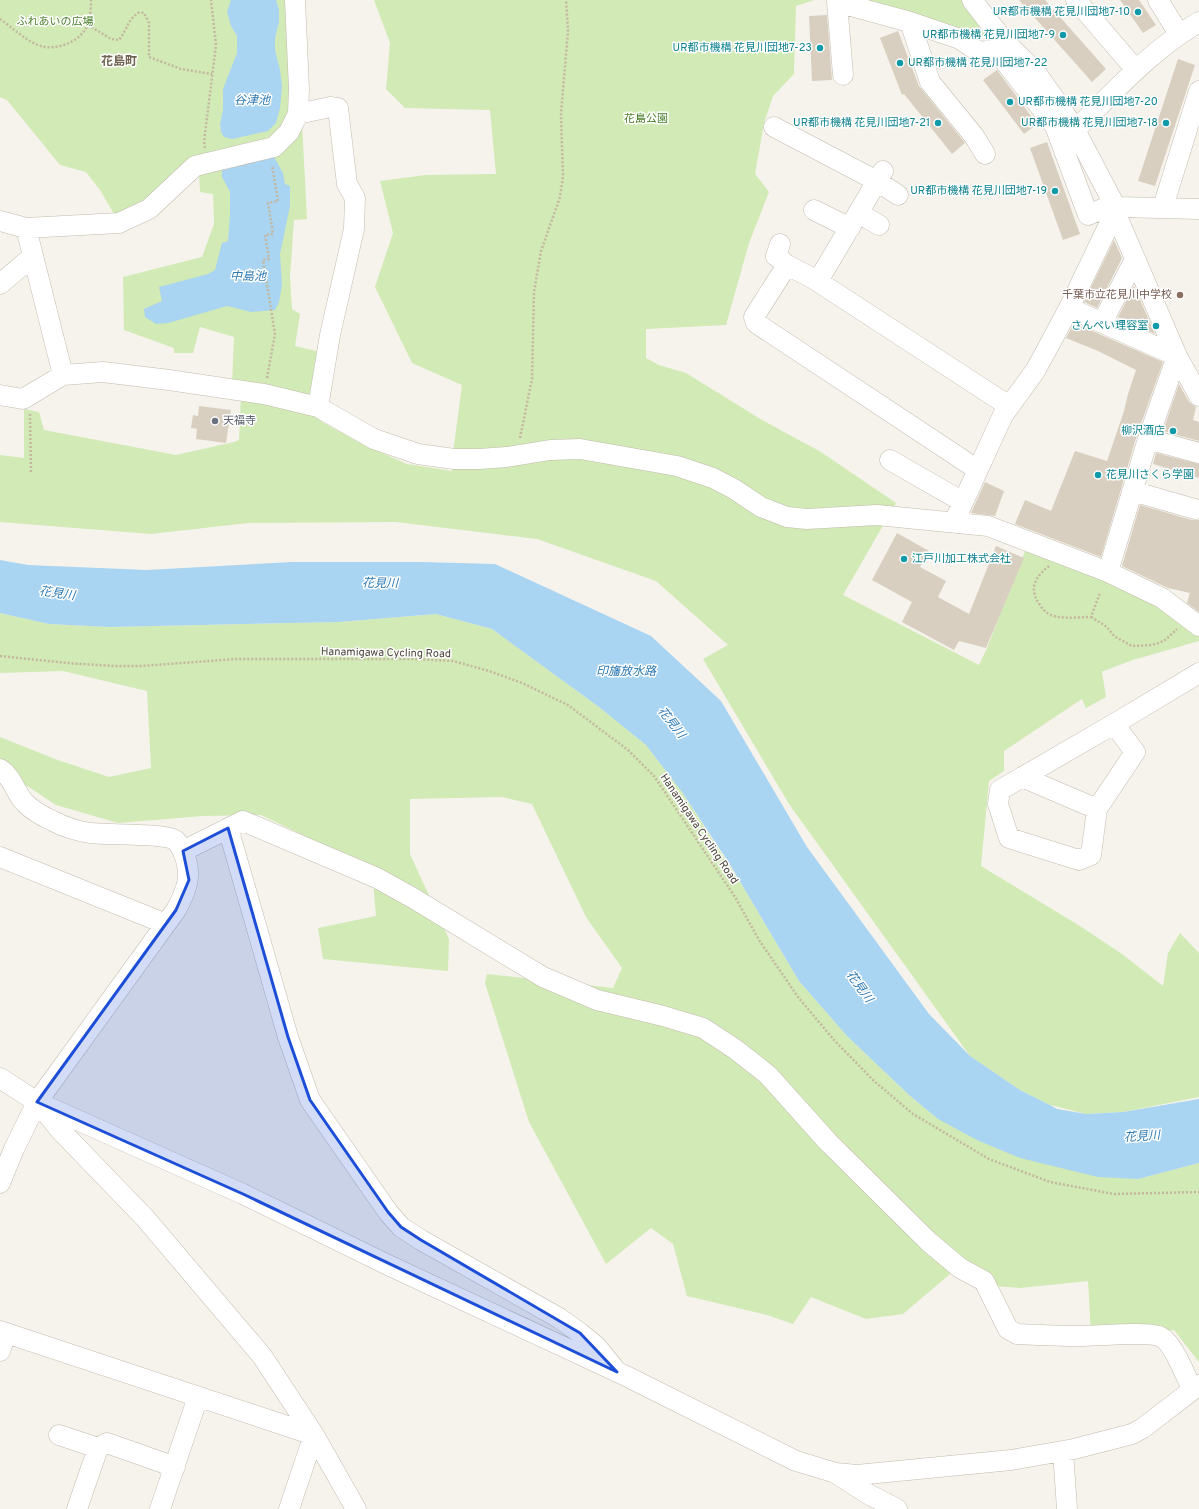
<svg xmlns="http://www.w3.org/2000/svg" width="1199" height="1509" viewBox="0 0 1199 1509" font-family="Overpass,'Noto Sans JP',sans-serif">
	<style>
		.green { fill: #d2eab5 }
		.water { fill: #a9d4f2 }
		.building { fill: #d8cfc1 }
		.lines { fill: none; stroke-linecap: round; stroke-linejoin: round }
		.minor-casing { stroke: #c2bbae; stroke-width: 21 }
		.path { stroke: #c4b79f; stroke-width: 2.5; stroke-dasharray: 2 2; stroke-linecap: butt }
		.minor { stroke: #fff; stroke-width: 20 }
		.marked { fill: #1d4ed8; fill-opacity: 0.2; stroke: #1d4ed8; stroke-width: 3; stroke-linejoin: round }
		.culture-dot { fill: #0f9aa8; stroke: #fff; stroke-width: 1.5 }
		.education-dot { fill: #8d6e63; stroke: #fff; stroke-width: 1.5 }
		.worship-dot { fill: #6b7280; stroke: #fff; stroke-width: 1.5 }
		.labels { text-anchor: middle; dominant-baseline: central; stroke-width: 3; stroke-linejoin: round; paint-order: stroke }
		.culture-label { font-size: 11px; fill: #0d838f; stroke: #fff; text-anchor: end }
		.park-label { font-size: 11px; fill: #4a7f2a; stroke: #fff }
		.education-label { font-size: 11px; fill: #785e54; stroke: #fff; text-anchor: end }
		.worship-label { font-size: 11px; fill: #5b616d; stroke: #fff; text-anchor: start }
		.street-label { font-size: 11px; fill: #4b4439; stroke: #fff }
		.neighbourhood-label { font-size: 12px; font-weight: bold; fill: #6e6250; stroke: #fff }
		.water-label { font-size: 12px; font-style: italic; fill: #2e7ab2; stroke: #fff }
	</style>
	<rect width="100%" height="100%" fill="#f6f3ec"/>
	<path class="green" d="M0,0H289L302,123L307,219L294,220L290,277L292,309L300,314L295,346L324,353L315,413L322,422L366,446L407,464L452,471L456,454L453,453L462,385L412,363L375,287L393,233L380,181L425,175L496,174L490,110L405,108L386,89L390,43L374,0H814L796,6L794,74L773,96L764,123L755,174L769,192L749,243L726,325L646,329V358L659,365L686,373L762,420L821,452L896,503L843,595L979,665L987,648L1027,546L1153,601L1199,635V641L1133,660L1101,672H1100H1102L1106,697L1086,708L1082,699L1004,751V771L989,781L981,866L1080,926L1122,954L1163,986L1168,953L1180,933L1199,953V1097L1123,1112L1086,1114L1050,1105L1020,1090L970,1056L789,804L703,659L728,645L656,581L537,539L396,522L248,523L151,534L0,522V455L24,458V409L39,412L44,430L176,455L234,442L239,440L241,395L232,384L234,337L200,327L193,353H174V348L124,330L123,277L202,257L214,224L213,194L200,192L198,156L169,184L117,219L100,190L86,172L60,165L7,100L0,97Z
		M845,0H964L989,37Z
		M0,613L49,624L110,627L339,622L436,614L492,629L599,707L646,745L682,792L745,890L799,981L847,1036L909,1095L938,1119L1138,1179L1199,1163V1362L1174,1330L1091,1335L1088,1281L1020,1288L979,1285L950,1274L903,1314L866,1319L811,1297L793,1324L767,1315L687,1296L673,1244L651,1228L606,1264L529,1122L485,983L487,974L613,988L622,968L586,917L532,804L502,797L410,799V854L449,939L448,971L323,959L318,928L376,916L372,868L261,815L203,816L118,823L56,805L3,770L0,765V737L55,759L109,777L151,768L147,691L63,671L0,673Z"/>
	<path class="water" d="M231,0H276L279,10V22L275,38V50L280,70L282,86L280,108L276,123L268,131L232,139L224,137L221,132L220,124L223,110V89L237,53V36L231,26L227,12Z
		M272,153L283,173L285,184L290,186V206L280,254L282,285L279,302L275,310L251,312L227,306L168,323L156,324L145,317L144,309L162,301L159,287L208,274L215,270L222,243L228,241L230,215V192L222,177V162Z
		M0,560L28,565L147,570L292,562H421L495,564L651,636L721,701L807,847L929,1014L970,1056L1020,1090L1050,1105L1057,1109L1086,1114L1123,1112L1199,1099V1163L1138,1179L1098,1177L1020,1158L977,1140L938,1119L909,1095L847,1036L799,981L729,863L682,792L646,745L599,707L492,629L436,614L339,622L110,627L49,624L0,613Z"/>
	<path class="building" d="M1019,0H1045L1106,69L1092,82Z
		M1120,0H1139L1156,25L1143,33Z
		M827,15L832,80L812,81L809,16Z
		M898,31L919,86L965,143L952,154L904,94L902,95L880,38Z
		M1178,59L1195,65L1155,186L1138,181Z
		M997,70L1037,124L1024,134L983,80Z
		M1047,142L1080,234L1063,240L1030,148Z
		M1114,240L1122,258L1097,308L1084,302Z
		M1134,286L1155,334L1118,317Z
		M1074,323L1163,362L1137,435L1101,557L1015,524L1025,500L1051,511L1075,451L1107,461L1124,411L1128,394L1136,370L1098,351L1066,338Z
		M1179,384L1189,402L1196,407L1193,420L1199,422V441L1163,431Z
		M199,406L231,410L226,443L196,439L197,429L191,428L193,415L198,416Z
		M1156,453L1199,464V478L1153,464Z
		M985,482L1004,491L995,516L971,513Z
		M1140,505L1192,520H1199V612L1187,603L1190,593L1168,588L1122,566Z
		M897,533L929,551L920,567L946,581L938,597L969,614L996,546L1024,558L986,648L959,641L954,650L902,622L912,602L872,580Z"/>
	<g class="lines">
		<defs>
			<path id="minor" d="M972,0L1004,41L1034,70L1059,105L1075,130L1114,204L1119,207L1199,209
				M1076,0L1136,70
				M1158,0L1179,34
				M910,22L930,82L974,136L985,154
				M843,75L837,2L910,22L960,39L979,52L996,50L1004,41
				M298,114L330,107L338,108L347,184L355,198L354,229L330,335L318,407
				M774,127L877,181L898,195
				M1075,130C1114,92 1151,50 1199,22
				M1163,207L1199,91
				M814,210L850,228
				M1115,212L1177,356L1199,396
				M858,213L879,225
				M0,221L26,228L119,223L149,209L195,166L274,147L289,132L298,114L299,89L295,0
				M26,228L63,375
				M780,244L776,256L787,265L814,279L1009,406
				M787,265L754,317L756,323L978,470
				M818,281L883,171
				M0,284L33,256
				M1069,308L1177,356L1148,439L1108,572
				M1102,323L1135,259
				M0,395L23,399L63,375L103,372L169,380L264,394L318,407L374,439L418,454L454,459H479L507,457L550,450L580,449L677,466L713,478L734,489L761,507L787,517L807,519L877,515L988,526L1108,572L1162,598L1199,626
				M1148,439L1199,453
				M890,460L963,502
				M1132,491L1195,509
				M954,522L1003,415L1035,371L1046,351L1069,308L1115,212L1114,204L1088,215L1055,126L996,50
				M1114,724L1135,752L1097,809L1091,855L1079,860L1009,838L998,804L1000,790L1114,724L1199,673
				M0,769C13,777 15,793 25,803C32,810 44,817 53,821C64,827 78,831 90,833C107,835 164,833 175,840C179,843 181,848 183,852C193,874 187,890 176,910L37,1102L14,1149L0,1183
				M1022,777L1097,809
				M228,828L288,1037L310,1100L388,1212L401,1227L421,1240L559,1318L580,1333L596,1346L614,1368
				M183,851L243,821L377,878L413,898L543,977L597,1000L663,1016L703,1028L735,1049L768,1075L828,1142L929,1242L960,1268L984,1281L1008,1329L1017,1334C1038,1335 1060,1336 1081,1336C1097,1336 1150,1331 1161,1337C1172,1342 1187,1378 1192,1390
				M0,857L166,924
				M0,1078L37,1102L243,1194L386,1264L626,1376L796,1461L836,1473L857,1475L1011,1460L1074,1449L1132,1434L1143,1428L1199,1385
				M40,1105L60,1130L145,1218L262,1356L314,1435L356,1509
				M0,1331L314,1435L289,1509
				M0,1351L6,1333
				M59,1435L98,1448
				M1063,1451L1067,1509
				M837,1474L868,1494L897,1509
				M77,1509L98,1448L107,1443L175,1467
				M160,1509L198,1397"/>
		</defs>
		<use href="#minor" class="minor-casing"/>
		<path class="path" d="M0,19C13,28 27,42 41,46C57,51 82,41 88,24C90,17 91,7 91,0
			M88,25L111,39L119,40C127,30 128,18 140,12L144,13L149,23V57L181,69L212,74
			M205,148L204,142L216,45L211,0
			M267,378L275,334L263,260L269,259L265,235L273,234L268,203L278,201L272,165
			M30,414L31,472
			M520,438L532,379L534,292L541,251L560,197L563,177L561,114L568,31L566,0
			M1049,566C1035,577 1028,589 1040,605C1043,610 1047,614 1054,616C1064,619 1080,617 1091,617L1100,593
			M1091,617L1107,627L1114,636L1132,646L1152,645L1164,641L1177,629
			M0,656L67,663L114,666H141L236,659H415L453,661L489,671L522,683L568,705L628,750L654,776L735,897L759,940L798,997L834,1040L874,1081L913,1114L989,1159L1050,1182L1114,1194L1199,1192"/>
		<use href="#minor" class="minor"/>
	</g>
	<path class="marked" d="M228,828L288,1037L310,1100L388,1212L401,1227L421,1240L580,1333L617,1372L243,1194L37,1102L176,910L189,880L183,851Z"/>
	<g class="culture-dot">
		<circle cx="1138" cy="12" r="4"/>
		<circle cx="1063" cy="35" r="4"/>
		<circle cx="820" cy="48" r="4"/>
		<circle cx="900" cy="63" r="4"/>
		<circle cx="1010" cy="102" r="4"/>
		<circle cx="938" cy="123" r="4"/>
		<circle cx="1166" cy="123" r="4"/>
		<circle cx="1055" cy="191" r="4"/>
		<circle cx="1156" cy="326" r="4"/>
		<circle cx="1173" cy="431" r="4"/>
		<circle cx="1098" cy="475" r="4"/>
		<circle cx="904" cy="559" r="4"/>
	</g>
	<circle class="education-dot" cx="1180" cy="295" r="4"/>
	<circle class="worship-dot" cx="215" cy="421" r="4"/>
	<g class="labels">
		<g class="culture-label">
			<text x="1130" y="12">UR都市機構 花見川団地7-10</text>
			<text x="1055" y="35">UR都市機構 花見川団地7-9</text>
			<text x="812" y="48">UR都市機構 花見川団地7-23</text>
			<text x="908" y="63" text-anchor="start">UR都市機構 花見川団地7-22</text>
			<text x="1018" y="102" text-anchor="start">UR都市機構 花見川団地7-20</text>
			<text x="930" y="123">UR都市機構 花見川団地7-21</text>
			<text x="1158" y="123">UR都市機構 花見川団地7-18</text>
			<text x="1047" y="191">UR都市機構 花見川団地7-19</text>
			<text x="1148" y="326">さんぺい理容室</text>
			<text x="1165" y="431">柳沢酒店</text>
			<text x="1106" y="475" text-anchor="start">花見川さくら学園</text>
			<text x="912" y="559" text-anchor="start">江戸川加工株式会社</text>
		</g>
		<g class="park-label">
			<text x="55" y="22">ふれあいの広場</text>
			<text x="646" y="119">花島公園</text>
		</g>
		<g class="education-label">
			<text x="1172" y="295">千葉市立花見川中学校</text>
		</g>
		<g class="worship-label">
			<text x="223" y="421">天福寺</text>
		</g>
		<g class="street-label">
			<text transform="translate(386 653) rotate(1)">Hanamigawa Cycling Road</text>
			<text transform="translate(699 829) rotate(56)">Hanamigawa Cycling Road</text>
		</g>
		<g class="neighbourhood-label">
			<text x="119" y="62">花島町</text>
		</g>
		<g class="water-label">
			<text x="252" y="101">谷津池</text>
			<text x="248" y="277">中島池</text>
			<text transform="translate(380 584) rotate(1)">花見川</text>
			<text transform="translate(57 594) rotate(8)">花見川</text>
			<text x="626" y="672">印旛放水路</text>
			<text transform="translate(671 723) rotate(52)">花見川</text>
			<text transform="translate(859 987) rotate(54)">花見川</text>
			<text transform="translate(1142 1137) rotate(-4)">花見川</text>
		</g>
	</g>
</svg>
